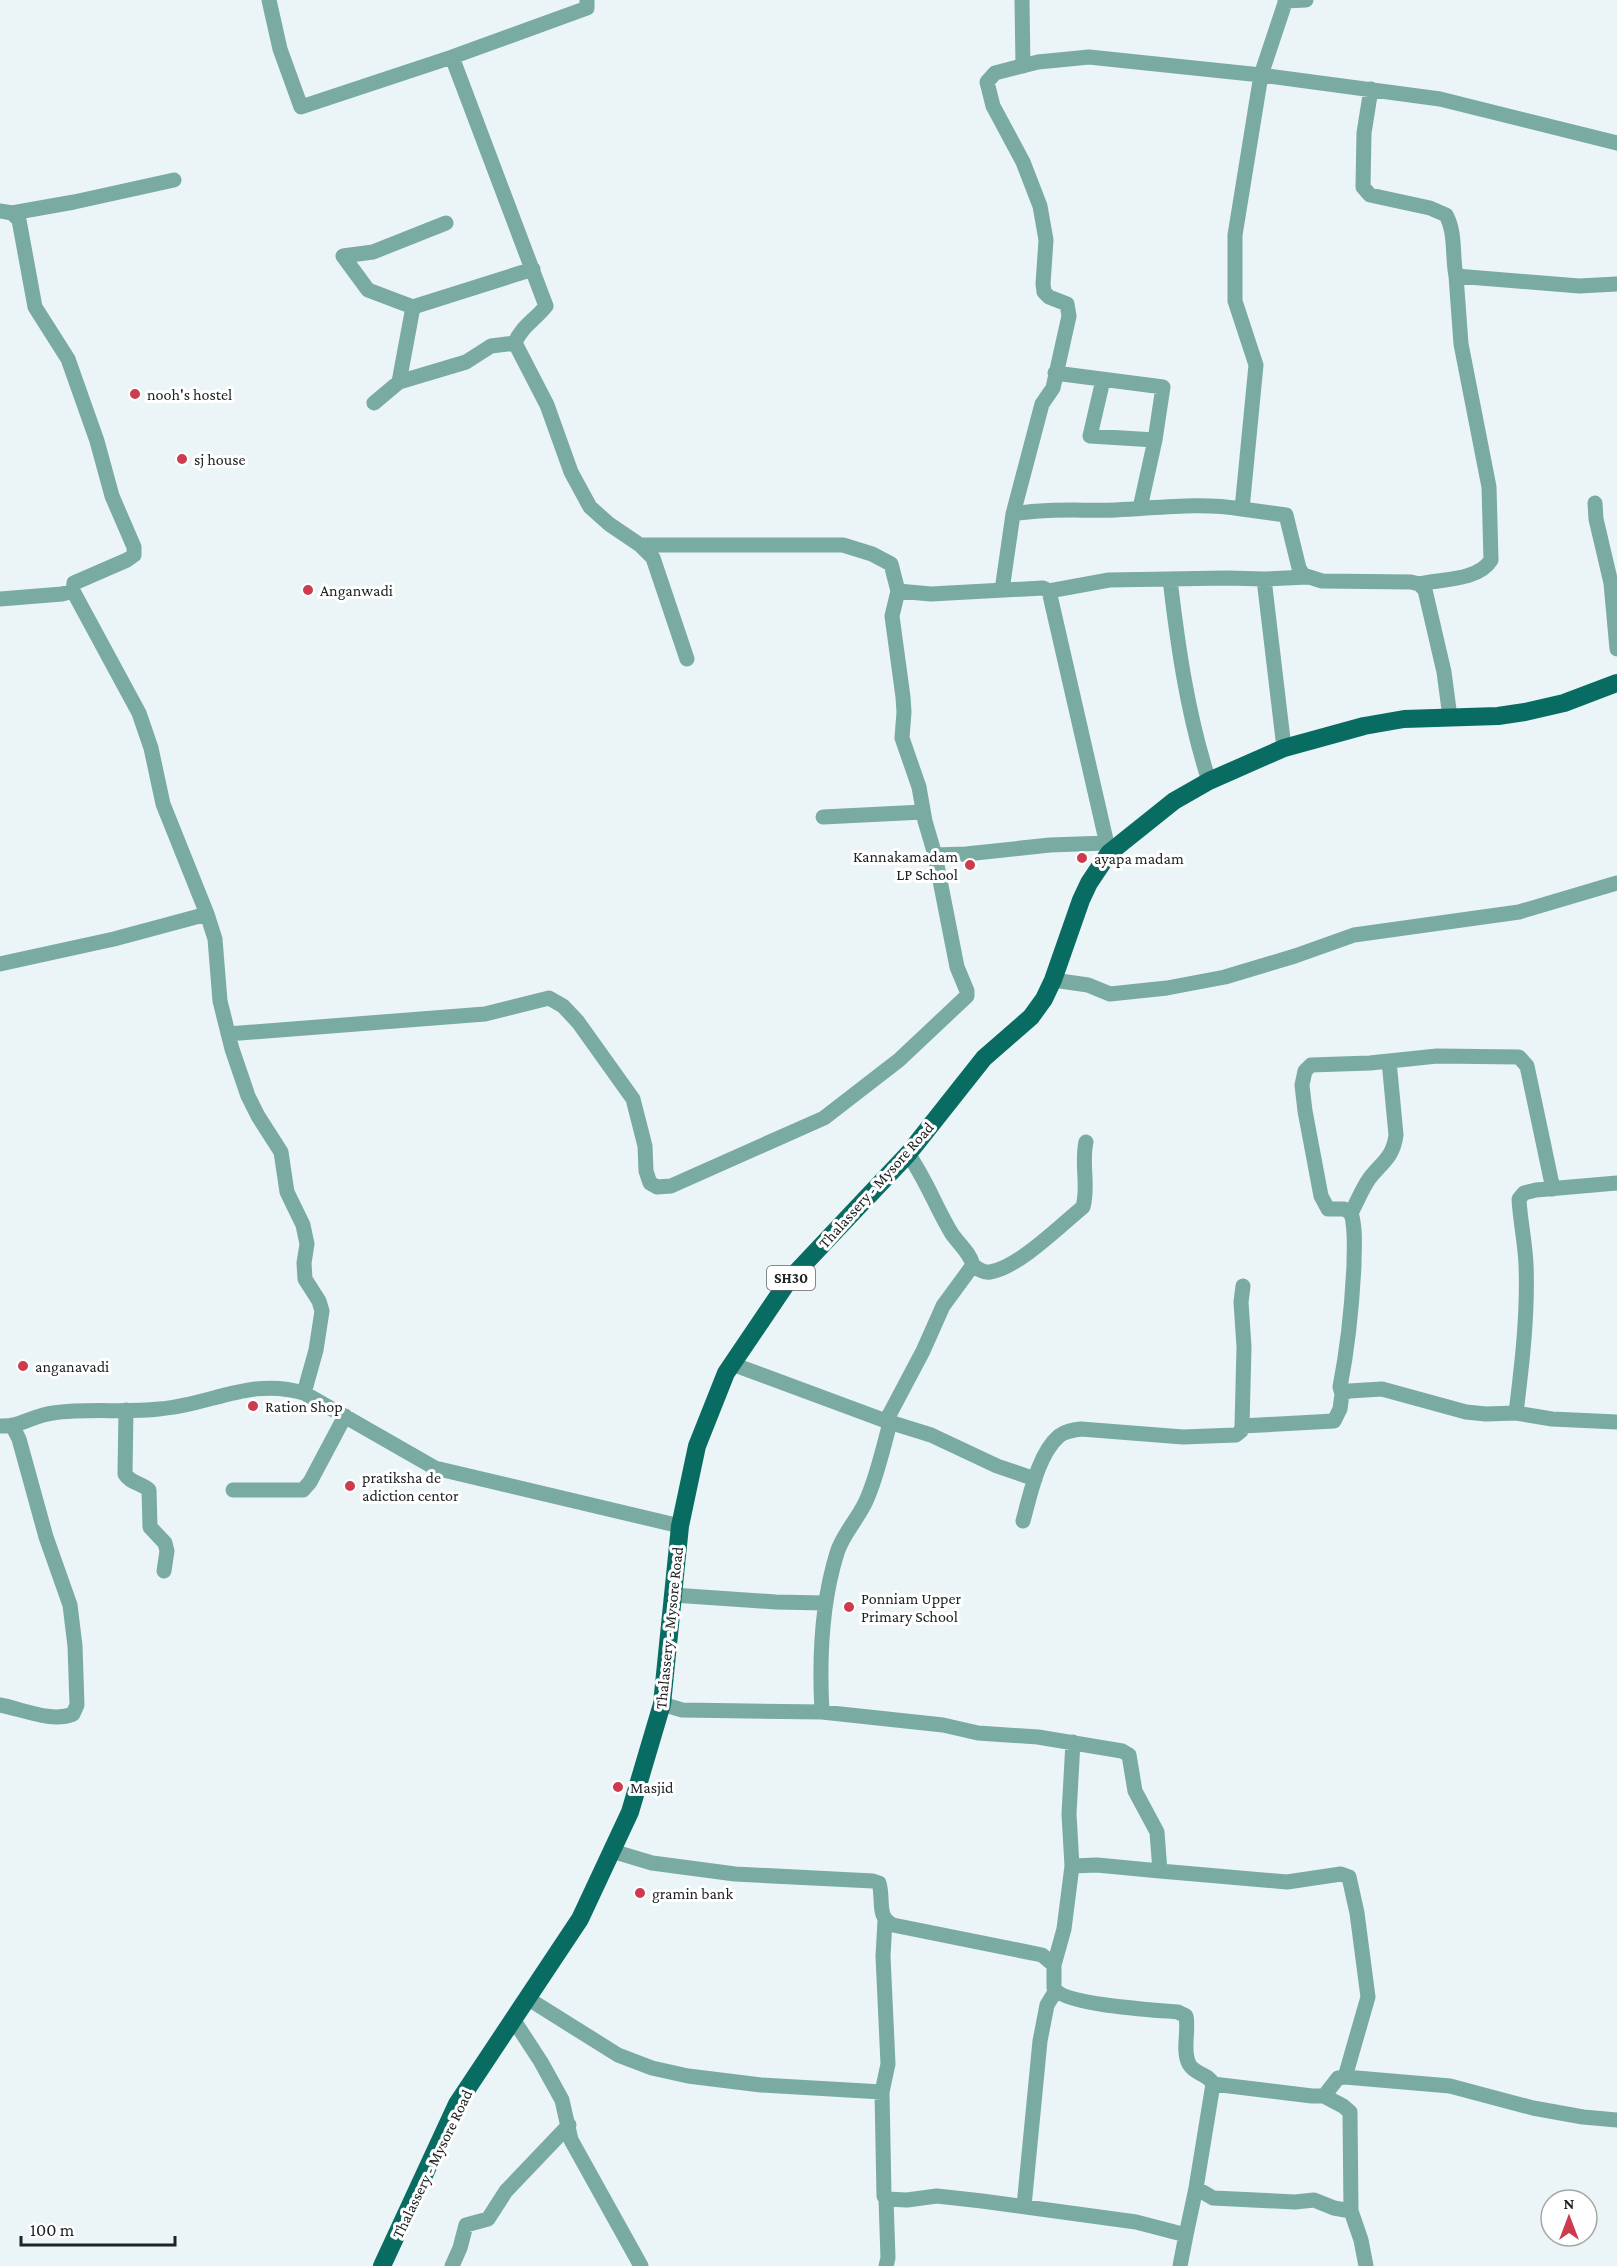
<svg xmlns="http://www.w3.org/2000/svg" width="1617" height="2266" viewBox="0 0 1617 2266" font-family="'Crimson Pro',serif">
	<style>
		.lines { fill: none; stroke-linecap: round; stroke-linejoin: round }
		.minor { stroke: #79aba3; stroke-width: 15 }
		.major { stroke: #096c62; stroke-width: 18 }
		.poi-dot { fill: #cc3b4e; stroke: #fff; stroke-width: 2 }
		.labels { text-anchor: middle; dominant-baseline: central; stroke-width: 6; stroke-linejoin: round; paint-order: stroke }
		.shield { fill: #fff; stroke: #636566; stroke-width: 1.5 }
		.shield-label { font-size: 15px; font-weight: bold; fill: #202324 }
		.poi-label { font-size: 16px; fill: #202324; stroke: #fff; text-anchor: start }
		.street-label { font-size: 16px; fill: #202324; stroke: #fff }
	</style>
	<rect width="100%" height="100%" fill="#ebf4f6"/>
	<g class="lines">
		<path class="minor" d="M269,0L280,49L301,107L452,57L546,306C536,319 520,328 515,343L547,405L571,472L590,507L609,524L640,545H843L872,554L891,564L898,591L931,594L1043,588L1049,591L1109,853
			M1022,0L1023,66
			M1286,0L1261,75L1235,235V301L1256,365L1242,509L1286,515L1299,568L1303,575L1322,581L1411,582L1419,584L1425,590L1444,672L1450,717
			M1285,1L1306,0
			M452,57L587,8V0
			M1371,89L1364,133L1363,187L1370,195L1430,208L1446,215C1456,233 1452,256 1456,276
			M0,211L12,213L19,220L35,307L68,359L97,441L112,496L134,547V555L127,560L74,583L73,591L139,713L151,748L163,804L207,914
			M12,213L74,202L174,180
			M446,223L373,252L343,256L368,290L413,307L533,269
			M413,307L399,382L466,362L491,346L515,343
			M1055,373L1163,387L1155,440L1140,508
			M1103,380L1090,436L1155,440
			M374,403L399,382
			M1595,503L1596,519L1611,583L1617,649
			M1013,514L1042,404L1053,388L1069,316L1067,304L1049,297L1044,292L1043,284L1046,240L1040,206L1023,162L993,106L987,82L995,73L1038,62L1089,57L1261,75L1440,99L1617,143
			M640,545L653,558L687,659
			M1170,579C1178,648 1188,716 1209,781
			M1264,579L1284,748
			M1419,584C1441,579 1478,581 1491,560L1489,487L1461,344L1456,276L1579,286L1617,284
			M1002,590L1013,514C1046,508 1083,511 1116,510C1159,508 1200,502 1242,509
			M1049,591L1109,580L1227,578L1264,579L1308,577
			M0,599L62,594L73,591
			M823,817L923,812
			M935,855L966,854L1050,845L1107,843
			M0,964L114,939L207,914L215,939L220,1001L232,1049L248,1096L258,1116L281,1152L287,1192L303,1225L307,1244L304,1263L305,1279L319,1301L322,1311L316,1350L304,1393
			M1053,980L1088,985L1110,994L1167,988L1225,977L1295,956L1354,935L1519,912L1617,883
			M228,1034L485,1014L549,998L563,1006L578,1022L633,1099L645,1146L646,1171L650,1183L657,1187L671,1186L824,1118L899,1060L967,996V991L957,967L935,855L925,821L919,787L902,738L904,712L903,697L892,616L898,591
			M1351,1213C1357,1202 1362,1189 1369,1179C1382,1162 1393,1158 1396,1135L1389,1061
			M973,1265C978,1269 983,1273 990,1272C1018,1268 1061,1225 1083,1207C1089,1186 1081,1164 1086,1142
			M732,1364L886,1421L931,1435L997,1466L1035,1479
			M1342,1394L1340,1387C1348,1346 1352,1306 1354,1265C1354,1249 1356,1229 1351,1213L1344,1209H1328L1321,1196L1305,1111L1302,1085L1305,1071L1311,1065L1370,1063L1437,1056L1519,1057L1527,1066L1553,1189
			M126,1410L125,1474C130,1483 142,1483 149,1490L150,1527L165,1543L167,1551L164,1571
			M1516,1413C1522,1364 1528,1314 1526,1264C1525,1242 1520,1220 1519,1199L1524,1193L1536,1190L1617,1183
			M886,1421L923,1351L943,1306L973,1265C970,1253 959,1244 952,1234C936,1208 926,1179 908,1154
			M0,1426C21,1427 34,1415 53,1413C88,1408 124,1413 159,1409C211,1405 250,1377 304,1393L435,1468L680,1526
			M1242,1426L1244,1347L1241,1302L1243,1286
			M233,1490H303L310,1482L345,1416
			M1023,1521C1030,1496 1038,1454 1059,1436C1065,1431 1073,1430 1081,1429L1183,1437L1236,1435L1241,1431L1242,1426L1334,1421L1340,1409L1342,1394L1349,1391L1382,1389L1466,1412L1486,1414L1516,1413L1552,1419L1617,1422
			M673,1595L776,1602L825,1603
			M662,1704L682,1710L822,1712L943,1725L978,1733L1038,1737L1122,1751L1129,1755L1135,1791L1157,1832L1160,1871L1287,1882L1341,1874L1349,1877L1357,1913L1368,1997L1345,2077
			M0,1705C22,1709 52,1723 73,1714L77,1705L75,1646L70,1605L46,1537L19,1439L13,1427
			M822,1712C819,1658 821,1604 837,1553C842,1535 858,1519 866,1501C877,1477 883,1448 890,1423
			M612,1851L652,1863L735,1874L873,1881L879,1883C884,1900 876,1917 893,1925L1042,1955L1054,1965V1988C1063,2005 1156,2010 1178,2012L1186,2016C1189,2032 1182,2050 1189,2064C1195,2075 1208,2073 1213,2084L1312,2096H1324L1338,2078L1345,2077L1450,2086L1533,2108L1583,2117L1617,2120
			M1072,1866L1097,1865L1160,1871
			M885,1921L883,1956L888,2064L882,2092L884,2196L886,2199L907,2200L937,2196L982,2201L1136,2222L1186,2235L1196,2188
			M1054,1965L1064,1929L1072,1866L1069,1814L1073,1742
			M527,1998L618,2055L652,2068L688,2076L761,2085L882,2092
			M513,2019L541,2062L562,2100L571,2140L641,2266
			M1213,2084L1196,2188L1213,2198L1295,2202L1314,2200L1334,2208L1351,2211
			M1324,2096L1343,2106L1350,2112L1351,2211L1361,2240L1366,2266
			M1024,2206L1040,2041L1047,2005L1055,1992
			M452,2266L460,2248L466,2225L488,2219L506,2191L569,2125
			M886,2266L888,2258L886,2199
			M1180,2266L1186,2235"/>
		<path class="major" d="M382,2266L457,2104L580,1919L630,1812L662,1704L680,1526L697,1446L726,1373L789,1280L908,1154L984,1058L1031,1017L1044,999L1053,980L1081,900L1089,883L1109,853L1174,801L1209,781L1284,748L1364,726L1404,719L1498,716L1525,712L1564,703L1617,683"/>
	</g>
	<g class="poi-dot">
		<circle cx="135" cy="394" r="6"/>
		<circle cx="182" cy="459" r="6"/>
		<circle cx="308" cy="590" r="6"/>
		<circle cx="1082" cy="858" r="6"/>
		<circle cx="970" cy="865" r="6"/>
		<circle cx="23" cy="1366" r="6"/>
		<circle cx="253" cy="1406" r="6"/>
		<circle cx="350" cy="1486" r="6"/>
		<circle cx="849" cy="1607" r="6"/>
		<circle cx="618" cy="1787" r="6"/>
		<circle cx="640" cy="1893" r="6"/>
	</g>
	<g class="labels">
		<rect class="shield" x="767" y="1266" width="48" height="24" rx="4.5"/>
		<g class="shield-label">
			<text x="791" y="1278">SH30</text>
		</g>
		<g class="poi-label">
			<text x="147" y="394">nooh's hostel</text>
			<text x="194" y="459">sj house</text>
			<text x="320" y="590">Anganwadi</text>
			<text x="958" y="856" text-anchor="end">Kannakamadam<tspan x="958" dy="18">LP School</tspan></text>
			<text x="1094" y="858">ayapa madam</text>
			<text x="35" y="1366">anganavadi</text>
			<text x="265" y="1406">Ration Shop</text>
			<text x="362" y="1477">pratiksha de<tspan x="362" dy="18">adiction centor</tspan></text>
			<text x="861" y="1598">Ponniam Upper<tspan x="861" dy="18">Primary School</tspan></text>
			<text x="630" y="1787">Masjid</text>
			<text x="652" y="1893">gramin bank</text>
		</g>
		<g class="street-label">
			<text transform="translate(876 1185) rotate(-48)">Thalassery - Mysore Road</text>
			<text transform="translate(669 1628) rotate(-84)">Thalassery - Mysore Road</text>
			<text transform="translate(432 2164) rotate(-64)">Thalassery - Mysore Road</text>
		</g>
	</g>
	<g transform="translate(1569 2218)"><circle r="28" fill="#ffffff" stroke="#a6a7a7" stroke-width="1.5"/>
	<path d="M0-4.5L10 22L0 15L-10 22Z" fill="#cc3b4e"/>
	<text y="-9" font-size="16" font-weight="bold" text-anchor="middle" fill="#202324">N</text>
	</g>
	<path d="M21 2236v9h154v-9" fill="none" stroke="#202324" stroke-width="3"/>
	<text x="30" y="2236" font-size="18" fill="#202324" stroke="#ffffff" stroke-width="4.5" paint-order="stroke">100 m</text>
</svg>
